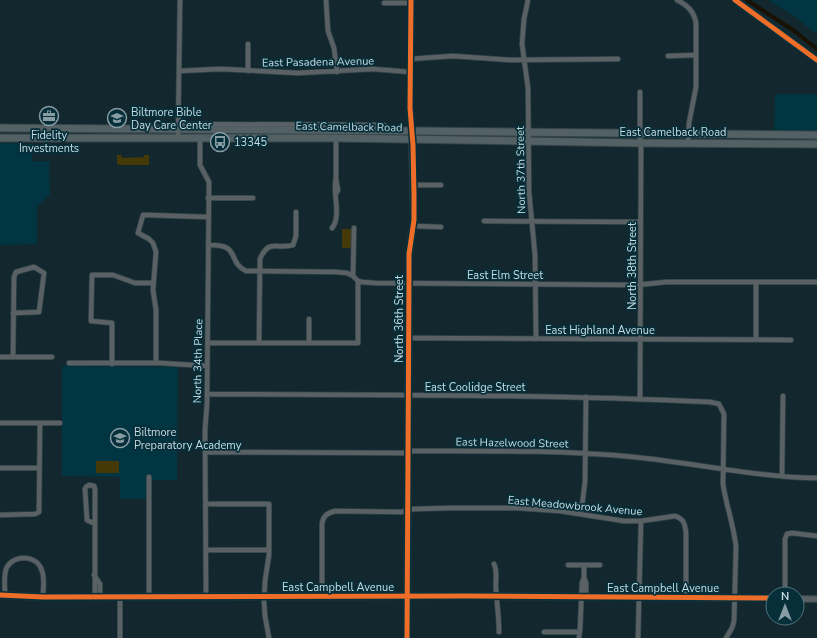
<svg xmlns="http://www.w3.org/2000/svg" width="817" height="638" viewBox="0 0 817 638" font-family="'Nunito Sans',sans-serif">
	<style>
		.built { fill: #023542 }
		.green { fill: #463908 }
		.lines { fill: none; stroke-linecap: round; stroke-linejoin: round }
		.canal { stroke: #191204; stroke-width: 4 }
		.minor-casing { stroke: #314348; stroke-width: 6 }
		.tertiary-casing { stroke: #314348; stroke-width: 8 }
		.secondary-casing { stroke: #314348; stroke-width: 8 }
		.primary-casing { stroke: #314348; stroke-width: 9 }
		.minor { stroke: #596164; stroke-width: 4.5 }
		.tertiary { stroke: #596164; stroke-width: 5.5 }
		.secondary { stroke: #586466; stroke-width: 6 }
		.primary { stroke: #536165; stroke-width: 7 }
		.cycleway-casing { stroke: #062f3a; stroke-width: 8 }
		.cycleway { stroke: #ee6e29; stroke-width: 5 }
		.labels { text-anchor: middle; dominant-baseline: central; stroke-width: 3.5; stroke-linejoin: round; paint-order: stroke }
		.street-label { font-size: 11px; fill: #c7dbe3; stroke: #062f3a }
		.poi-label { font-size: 11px; fill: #c7dbe3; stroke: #062f3a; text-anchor: start }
	</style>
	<rect width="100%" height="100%" fill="#12282e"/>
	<path class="built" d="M768,0H817V31L815,33L794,16Z
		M775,94H817V132H774Z
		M0,143L33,144L32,161H49L50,194L37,207V244L0,245Z
		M62,366L178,367L177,480H146V499H120V477L62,476Z"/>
	<path class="green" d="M117,155H121L122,158L144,157V155H149V165H118L119,164H117Z
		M342,229H352V248H342Z
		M96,461H119V473H96Z"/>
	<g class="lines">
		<path class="canal" d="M747,0L793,30L817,49"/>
		<defs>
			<path id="minor" d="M326,0L328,31L334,48L337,72
				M411,0L410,99L412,131
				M528,0L524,19L522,44L528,88L529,192L535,255L536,339
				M677,0C687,5 694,11 696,23V87L689,123L688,143
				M384,3H411
				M668,56L696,55
				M410,59L453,56L510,60L618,59
				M179,71L220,69L298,73L373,69L410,72
				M248,71V44
				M178,124L384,125L387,127V130
				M178,137L180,0
				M200,137V165L209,182L207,404L205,430L206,596
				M414,185H441
				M336,194L338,190L336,179
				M208,198H253
				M484,221L641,222
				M413,226L441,227
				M332,228C342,216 332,192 336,178V138
				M208,245C242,244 226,261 246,271L336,272L347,273L353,276L358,281L362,282L375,283L637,285L666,282H817
				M353,276L354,228
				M409,338L791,340
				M756,339V282
				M208,343H358V281
				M259,343L260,259C269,238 277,250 293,245L296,236V212
				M309,343V319
				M0,357H52
				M13,357L14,277L16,272L34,267L44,273L39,312L13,313
				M69,363H160L207,366
				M156,363V310L153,290L156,252L153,243L149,239L138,233L143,215H147L208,217
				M112,364V323L91,321L92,275H113L135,283H153
				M207,394C375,395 543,394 710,402L719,404L724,414L723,484C726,505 734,526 736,547L734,621L732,628L726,638
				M640,398L641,149L640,134V92
				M0,423H60
				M206,452L403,453L413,451C487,451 561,450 634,457C695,463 755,477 817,478
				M0,468H39
				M782,476L783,396
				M149,477V596
				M206,504H269V555L265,581L264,602L265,616L269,638
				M581,514L585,482L586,397
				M0,515L35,514L39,512L40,423
				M94,523L91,522L87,520L85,489L86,487L89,485L94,486L95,489V596
				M206,550H269
				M494,564C498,572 495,581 496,590C497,604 499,618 499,632
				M568,565H600
				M94,575L100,584V596
				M584,577L586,583V597
				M785,594V539L787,534L792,533L817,536
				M5,595C5,587 3,574 7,567C16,553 38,556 42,571C45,579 43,589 43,597
				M322,597V524C323,516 327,513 335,511L401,512L414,509L450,508H517L560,511L624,521H641L675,516C684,519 685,524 686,533V598
				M544,632H579
				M120,638V596
				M579,638L580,630L582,583L584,577V565
				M638,638L641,521"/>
			<path id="tertiary" d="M0,595L43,597L468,596L773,598
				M797,599H817"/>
			<path id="secondary" d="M407,638L409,276V254L414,220L412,136"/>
			<path id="primary" d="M0,128L418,131L817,135
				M0,138H336L640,143L817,144"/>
		</defs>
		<use href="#minor" class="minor-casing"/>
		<use href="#tertiary" class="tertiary-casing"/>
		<use href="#secondary" class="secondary-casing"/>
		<use href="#primary" class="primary-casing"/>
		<use href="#minor" class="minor"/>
		<use href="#tertiary" class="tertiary"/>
		<use href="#secondary" class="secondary"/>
		<use href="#primary" class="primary"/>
		<defs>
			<path id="cycleway" d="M735,0L817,60
				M0,595L43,597L468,596L773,598
				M407,638L409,276V254L414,220V195L413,145L410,108L411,0"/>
		</defs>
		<use href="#cycleway" class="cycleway-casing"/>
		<use href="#cycleway" class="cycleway"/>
	</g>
	<defs>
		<symbol id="office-ring" viewBox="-11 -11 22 22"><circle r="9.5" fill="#062f3a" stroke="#889ca4" stroke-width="1.5"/><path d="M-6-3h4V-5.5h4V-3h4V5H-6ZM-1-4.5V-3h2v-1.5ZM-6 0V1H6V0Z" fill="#889ca4"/></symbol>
		<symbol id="school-ring" viewBox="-11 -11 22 22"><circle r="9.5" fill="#062f3a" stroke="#889ca4" stroke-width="1.5"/><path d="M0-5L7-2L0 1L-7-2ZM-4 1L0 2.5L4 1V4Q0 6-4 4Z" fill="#889ca4"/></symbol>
		<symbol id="bus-ring" viewBox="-11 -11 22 22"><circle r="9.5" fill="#062f3a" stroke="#889ca4" stroke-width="1.5"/><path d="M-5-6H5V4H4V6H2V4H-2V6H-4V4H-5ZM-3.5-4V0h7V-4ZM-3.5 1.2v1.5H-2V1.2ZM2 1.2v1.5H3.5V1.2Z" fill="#889ca4"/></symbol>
	</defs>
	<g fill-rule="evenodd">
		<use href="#office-ring" x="38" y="105" width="22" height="22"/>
		<use href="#school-ring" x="106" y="107" width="22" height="22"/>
		<use href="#bus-ring" x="209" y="131" width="22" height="22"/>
		<use href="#school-ring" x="109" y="427" width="22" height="22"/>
	</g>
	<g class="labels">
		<g class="street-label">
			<text transform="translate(318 62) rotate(-1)">East Pasadena Avenue</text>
			<text transform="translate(349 127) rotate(1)">East Camelback Road</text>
			<text x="673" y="132">East Camelback Road</text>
			<text transform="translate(521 170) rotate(-91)">North 37th Street</text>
			<text transform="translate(632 266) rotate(-90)">North 38th Street</text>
			<text x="505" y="275">East Elm Street</text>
			<text transform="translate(399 319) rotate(-90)">North 36th Street</text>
			<text x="600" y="330">East Highland Avenue</text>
			<text transform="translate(198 361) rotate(-89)">North 34th Place</text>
			<text x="475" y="387">East Coolidge Street</text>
			<text transform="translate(512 443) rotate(1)">East Hazelwood Street</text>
			<text transform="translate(575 506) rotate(5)">East Meadowbrook Avenue</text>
			<text x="338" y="587">East Campbell Avenue</text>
			<text x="663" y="588">East Campbell Avenue</text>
		</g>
		<g class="poi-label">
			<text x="131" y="112">Biltmore Bible<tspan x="131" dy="13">Day Care Center</tspan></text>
			<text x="49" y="135" text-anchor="middle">Fidelity<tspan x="49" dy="13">Investments</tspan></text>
			<text x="234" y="142">13345</text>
			<text x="134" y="432">Biltmore<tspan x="134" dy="13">Preparatory Academy</tspan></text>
		</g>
	</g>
	<g transform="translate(785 606)"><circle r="19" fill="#062f3a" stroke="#53747e"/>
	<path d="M0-3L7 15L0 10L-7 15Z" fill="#889ca4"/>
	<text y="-6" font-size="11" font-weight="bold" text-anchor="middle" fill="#c7dbe3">N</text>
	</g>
</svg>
